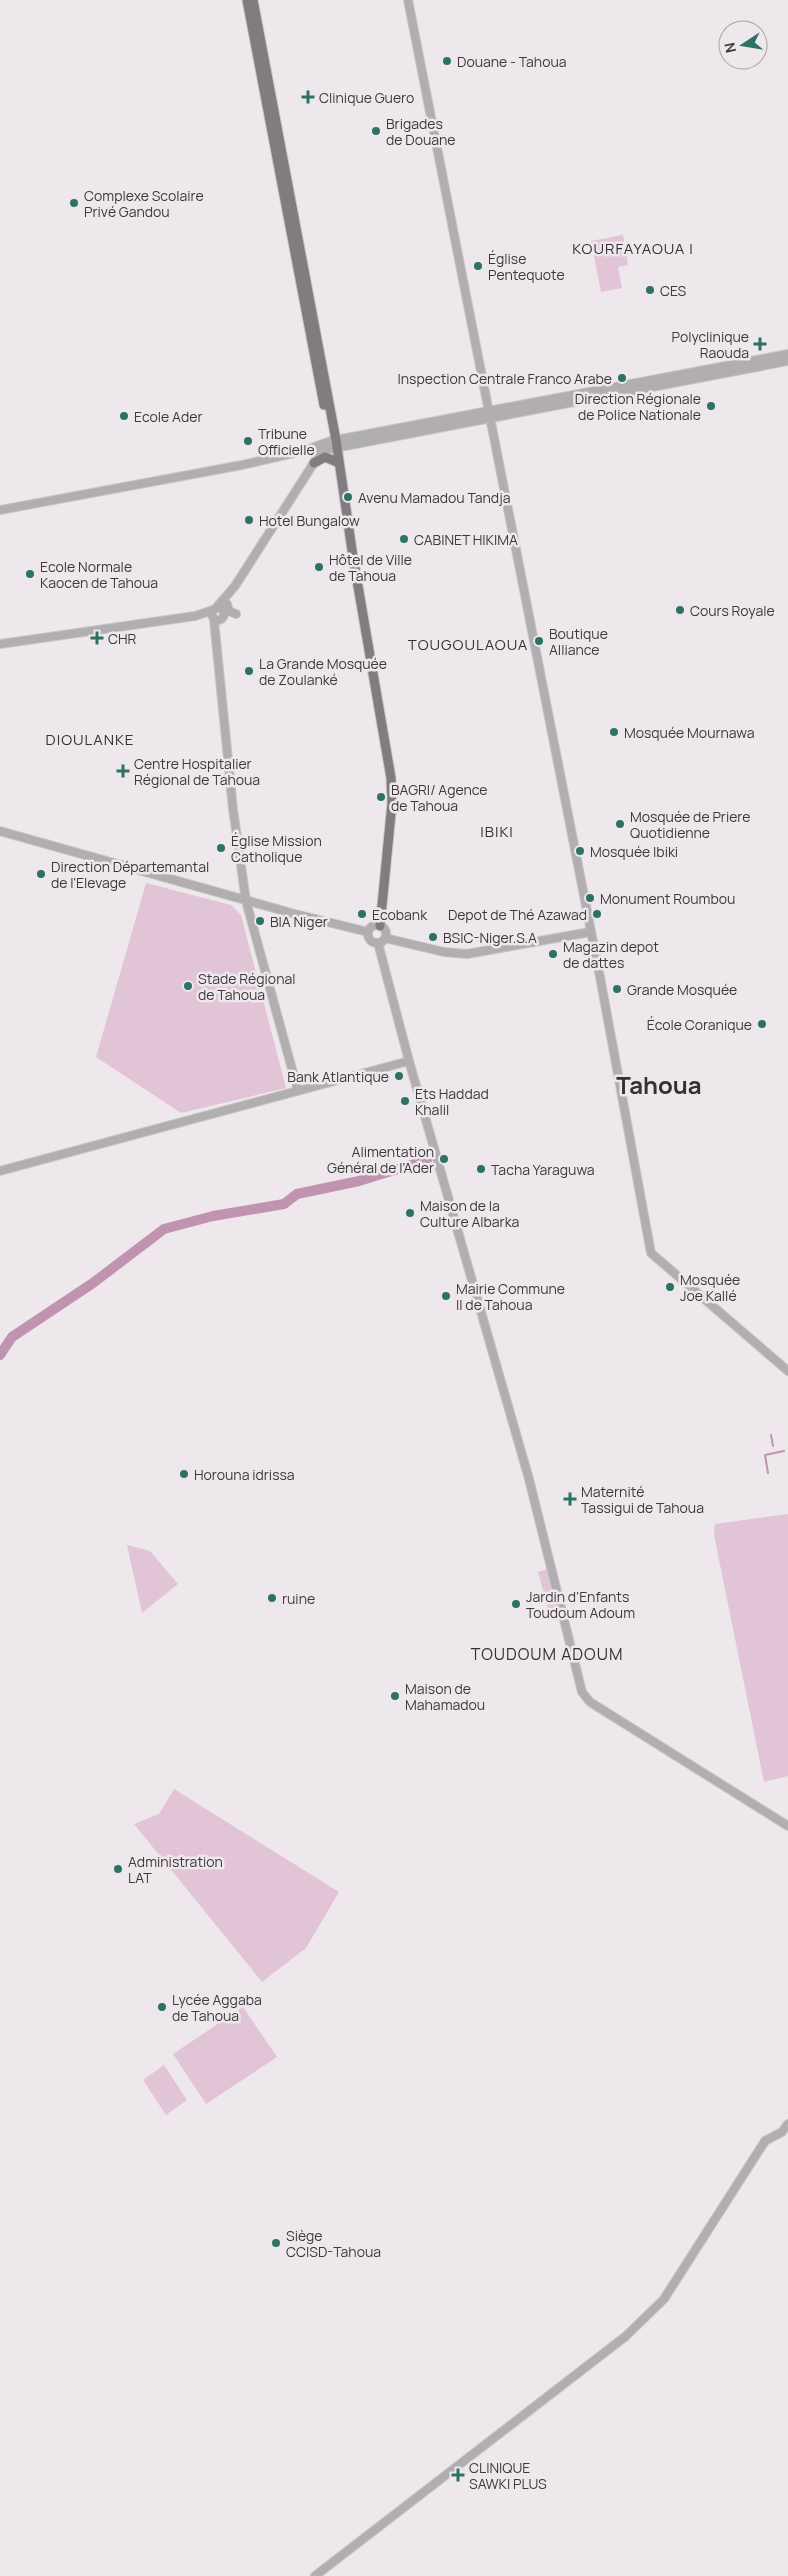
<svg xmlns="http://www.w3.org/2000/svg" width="788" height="2576" viewBox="0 0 788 2576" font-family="Manrope,sans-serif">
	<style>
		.green { fill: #e1c5d6 }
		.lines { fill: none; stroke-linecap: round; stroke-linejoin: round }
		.stream { stroke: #c094b0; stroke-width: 2 }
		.river { stroke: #c094b0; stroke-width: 10 }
		.tertiary-casing { stroke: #cbc4c8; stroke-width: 10 }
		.primary-casing { stroke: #cbc4c8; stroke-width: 11 }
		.tertiary { stroke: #b1aeaf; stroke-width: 8 }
		.primary { stroke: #817c7f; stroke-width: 9 }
		.poi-dot { fill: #2d7266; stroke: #eee7eb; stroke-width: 2 }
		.labels { text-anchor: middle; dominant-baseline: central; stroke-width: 5; stroke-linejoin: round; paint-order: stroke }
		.poi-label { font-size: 14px; fill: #3d3a3b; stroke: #eee7eb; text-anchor: start }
		.neighbourhood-label { font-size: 15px; letter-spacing: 1px; fill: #363033; stroke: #eee7eb }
		.quarter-label { font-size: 16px; letter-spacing: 1px; fill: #363033; stroke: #eee7eb }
		.town-label { font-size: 24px; font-weight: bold; fill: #363033; stroke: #eee7eb }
	</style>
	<rect width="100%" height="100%" fill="#eee7eb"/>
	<path class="green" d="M623,235L628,265L618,267L622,288L601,292L591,241Z
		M146,883L231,905L241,915L286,1088L181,1113L96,1057Z
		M788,1514V1776L764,1782L714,1535L715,1524Z
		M127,1545L150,1551L178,1584L142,1613Z
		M547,1569L558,1610L549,1612L538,1572Z
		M174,1789L339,1892L306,1948L262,1982L134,1824L159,1814Z
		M243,2007L277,2057L206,2104L173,2054Z
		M164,2065L187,2100L166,2115L143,2080Z"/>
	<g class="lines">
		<path class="stream" d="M771,1435L773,1446
			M768,1473L765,1455L784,1451"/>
		<path class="river" d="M0,1355L12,1337L93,1283L164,1229L213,1216L284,1204L297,1194L359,1181L427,1160"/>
		<defs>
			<path id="tertiary" d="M408,0L600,977L651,1253L788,1371
				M314,452L788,361
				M0,510L242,465L303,451L331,441L788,354
				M227,604L229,611L236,614
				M212 614a6 6 0 1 1 12 0a6 6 0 1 1-12 0Z
				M216,608L235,586L317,458
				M214,620L233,809L246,901L298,1091
				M0,644L195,616L213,610
				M0,831L295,914L368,932
				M368 934a9 9 0 1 1 18 0a9 9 0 1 1-18 0Z
				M385,938L444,952L467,954L590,932
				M378,943L409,1061L529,1479L582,1692L590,1702L788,1826
				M0,1171L409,1061
				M315,2576L626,2336L664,2299L765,2141L782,2132L788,2124"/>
			<path id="primary" d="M247,0L324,405
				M253,0L336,440L353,557L391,778L392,803L380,926
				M314,463L325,457L337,462"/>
		</defs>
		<use href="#tertiary" class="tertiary-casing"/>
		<use href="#primary" class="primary-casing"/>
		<use href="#tertiary" class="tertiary"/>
		<use href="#primary" class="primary"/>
	</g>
	<g class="poi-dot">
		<circle cx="447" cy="61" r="5"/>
		<path d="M305.5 89.5h5v5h5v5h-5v5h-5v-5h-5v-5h5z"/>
		<circle cx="376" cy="131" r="5"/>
		<circle cx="74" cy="203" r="5"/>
		<circle cx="478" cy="266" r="5"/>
		<circle cx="650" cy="290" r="5"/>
		<path d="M757.5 336.5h5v5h5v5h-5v5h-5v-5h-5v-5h5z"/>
		<circle cx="622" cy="378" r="5"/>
		<circle cx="711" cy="406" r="5"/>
		<circle cx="124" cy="416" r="5"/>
		<circle cx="248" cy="441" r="5"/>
		<circle cx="348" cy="497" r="5"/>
		<circle cx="249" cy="520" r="5"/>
		<circle cx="404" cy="539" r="5"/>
		<circle cx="319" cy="567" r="5"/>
		<circle cx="30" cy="574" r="5"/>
		<circle cx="680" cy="610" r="5"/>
		<path d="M94.5 630.5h5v5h5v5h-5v5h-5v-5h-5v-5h5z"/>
		<circle cx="539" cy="641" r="5"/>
		<circle cx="249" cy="671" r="5"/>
		<circle cx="614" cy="732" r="5"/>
		<path d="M120.5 763.5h5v5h5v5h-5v5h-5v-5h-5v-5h5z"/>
		<circle cx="381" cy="797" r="5"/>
		<circle cx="620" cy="824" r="5"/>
		<circle cx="221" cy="848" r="5"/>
		<circle cx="580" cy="851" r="5"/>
		<circle cx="41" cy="874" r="5"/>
		<circle cx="590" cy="898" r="5"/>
		<circle cx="362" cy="914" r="5"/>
		<circle cx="597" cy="914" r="5"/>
		<circle cx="260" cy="921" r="5"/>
		<circle cx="433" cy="937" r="5"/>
		<circle cx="553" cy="954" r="5"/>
		<circle cx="188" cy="986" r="5"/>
		<circle cx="617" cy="989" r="5"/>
		<circle cx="762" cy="1024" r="5"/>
		<circle cx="399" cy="1076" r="5"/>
		<circle cx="405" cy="1101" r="5"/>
		<circle cx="444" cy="1159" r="5"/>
		<circle cx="481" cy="1169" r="5"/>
		<circle cx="410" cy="1213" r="5"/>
		<circle cx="670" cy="1287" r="5"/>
		<circle cx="446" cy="1296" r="5"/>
		<circle cx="184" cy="1474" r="5"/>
		<path d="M567.5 1491.5h5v5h5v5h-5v5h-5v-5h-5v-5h5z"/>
		<circle cx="272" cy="1598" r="5"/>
		<circle cx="516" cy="1604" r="5"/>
		<circle cx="395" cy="1696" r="5"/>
		<circle cx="118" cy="1869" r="5"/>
		<circle cx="162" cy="2007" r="5"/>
		<circle cx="276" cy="2243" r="5"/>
		<path d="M455.5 2467.5h5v5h5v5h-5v5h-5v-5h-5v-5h5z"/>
	</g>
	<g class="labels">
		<g class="poi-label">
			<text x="457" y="61">Douane - Tahoua</text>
			<text x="319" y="97">Clinique Guero</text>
			<text x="386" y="123">Brigades<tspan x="386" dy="16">de Douane</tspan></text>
			<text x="84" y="195">Complexe Scolaire<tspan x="84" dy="16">Privé Gandou</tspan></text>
			<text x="488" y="258">Église<tspan x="488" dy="16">Pentequote</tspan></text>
			<text x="660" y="290">CES</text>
			<text x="749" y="336" text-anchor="end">Polyclinique<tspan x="749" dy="16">Raouda</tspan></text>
			<text x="612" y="378" text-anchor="end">Inspection Centrale Franco Arabe</text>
			<text x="701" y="398" text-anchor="end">Direction Régionale<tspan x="701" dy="16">de Police Nationale</tspan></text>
			<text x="134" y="416">Ecole Ader</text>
			<text x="258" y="433">Tribune<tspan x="258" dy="16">Officielle</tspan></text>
			<text x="358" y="497">Avenu Mamadou Tandja</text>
			<text x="259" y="520">Hotel Bungalow</text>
			<text x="414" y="539">CABINET HIKIMA</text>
			<text x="329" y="559">Hôtel de Ville<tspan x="329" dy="16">de Tahoua</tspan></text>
			<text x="40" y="566">Ecole Normale<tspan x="40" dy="16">Kaocen de Tahoua</tspan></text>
			<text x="690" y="610">Cours Royale</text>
			<text x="549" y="633">Boutique<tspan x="549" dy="16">Alliance</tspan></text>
			<text x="108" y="638">CHR</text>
			<text x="259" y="663">La Grande Mosquée<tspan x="259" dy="16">de Zoulanké</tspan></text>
			<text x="624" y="732">Mosquée Mournawa</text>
			<text x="134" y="763">Centre Hospitalier<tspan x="134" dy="16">Régional de Tahoua</tspan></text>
			<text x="391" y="789">BAGRI/ Agence<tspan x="391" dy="16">de Tahoua</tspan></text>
			<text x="630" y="816">Mosquée de Priere<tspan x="630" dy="16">Quotidienne</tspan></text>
			<text x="231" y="840">Église Mission<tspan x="231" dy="16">Catholique</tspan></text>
			<text x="590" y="851">Mosquée Ibiki</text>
			<text x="51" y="866">Direction Départemantal<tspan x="51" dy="16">de l'Elevage</tspan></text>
			<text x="600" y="898">Monument Roumbou</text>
			<text x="372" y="914">Ecobank</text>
			<text x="587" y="914" text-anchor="end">Depot de Thé Azawad</text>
			<text x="270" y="921">BIA Niger</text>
			<text x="443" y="937">BSIC-Niger.S.A</text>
			<text x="563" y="946">Magazin depot<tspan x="563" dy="16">de dattes</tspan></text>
			<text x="198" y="978">Stade Régional<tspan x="198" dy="16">de Tahoua</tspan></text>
			<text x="627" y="989">Grande Mosquée</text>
			<text x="752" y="1024" text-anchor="end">École Coranique</text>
			<text x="389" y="1076" text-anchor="end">Bank Atlantique</text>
			<text x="415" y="1093">Ets Haddad<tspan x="415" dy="16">Khalil</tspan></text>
			<text x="434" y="1151" text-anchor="end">Alimentation<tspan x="434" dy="16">Général de l’Ader</tspan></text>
			<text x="491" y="1169">Tacha Yaraguwa</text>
			<text x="420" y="1205">Maison de la<tspan x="420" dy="16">Culture Albarka</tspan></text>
			<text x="680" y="1279">Mosquée<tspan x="680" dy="16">Joe Kallé</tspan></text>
			<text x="456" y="1288">Mairie Commune<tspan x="456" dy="16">II de Tahoua</tspan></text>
			<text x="194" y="1474">Horouna idrissa</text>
			<text x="581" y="1491">Maternité<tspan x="581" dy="16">Tassigui de Tahoua</tspan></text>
			<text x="526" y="1596">Jardin d'Enfants<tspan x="526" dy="16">Toudoum Adoum</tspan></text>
			<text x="282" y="1598">ruine</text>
			<text x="405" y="1688">Maison de<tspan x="405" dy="16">Mahamadou</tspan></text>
			<text x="128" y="1861">Administration<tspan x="128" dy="16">LAT</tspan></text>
			<text x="172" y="1999">Lycée Aggaba<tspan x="172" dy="16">de Tahoua</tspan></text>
			<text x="286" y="2235">Siège<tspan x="286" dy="16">CCISD-Tahoua</tspan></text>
			<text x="469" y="2467">CLINIQUE<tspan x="469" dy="16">SAWKI PLUS</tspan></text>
		</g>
		<g class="neighbourhood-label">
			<text x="633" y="248">KOURFAYAOUA I</text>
			<text x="468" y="644">TOUGOULAOUA</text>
			<text x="90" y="739">DIOULANKE</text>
			<text x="497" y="831">IBIKI</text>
		</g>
		<g class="quarter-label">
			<text x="547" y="1654">TOUDOUM ADOUM</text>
		</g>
		<g class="town-label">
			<text x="659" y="1084">Tahoua</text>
		</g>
	</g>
	<g transform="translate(743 45) rotate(258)"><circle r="24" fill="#eee7eb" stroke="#a7a2a5"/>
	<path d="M0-4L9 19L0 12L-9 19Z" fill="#2d7266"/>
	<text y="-8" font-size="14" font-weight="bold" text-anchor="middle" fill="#3d3a3b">N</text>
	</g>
</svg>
